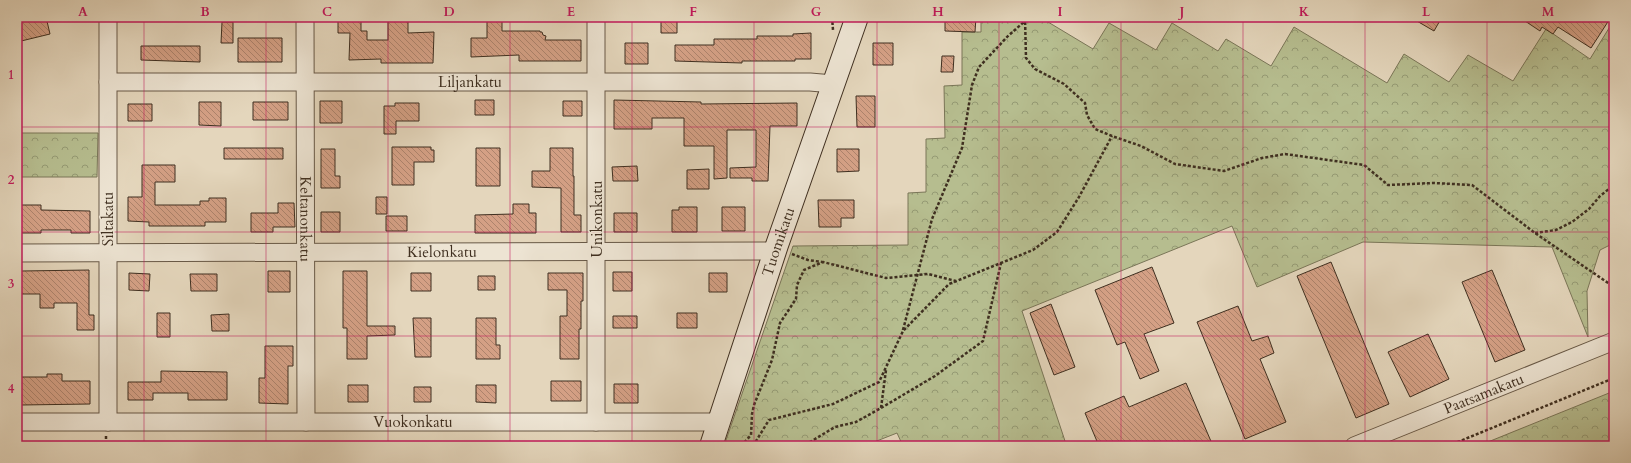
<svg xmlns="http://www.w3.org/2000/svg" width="1631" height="463" viewBox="0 0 1631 463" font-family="Cardo,serif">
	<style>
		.forest { fill: url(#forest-crowns); stroke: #7a7658 }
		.building { fill: url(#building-back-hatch); stroke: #3f2f20 }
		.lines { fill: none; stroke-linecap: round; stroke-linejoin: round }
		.street-casing { stroke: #685947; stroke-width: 19 }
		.secondary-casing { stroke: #3f2f20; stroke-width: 24 }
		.path { stroke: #3f2f20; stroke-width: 2.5; stroke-dasharray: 3 2; stroke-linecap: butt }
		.street { stroke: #ede4d3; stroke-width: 17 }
		.secondary { stroke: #ede4d3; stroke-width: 22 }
		.grid { fill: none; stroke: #c2185b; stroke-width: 1; stroke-opacity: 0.55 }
		.labels { text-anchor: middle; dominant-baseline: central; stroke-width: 3; stroke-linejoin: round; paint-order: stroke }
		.street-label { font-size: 15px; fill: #3f2f20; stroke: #ede4d3 }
		.neatline { fill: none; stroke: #c2185b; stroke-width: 1.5 }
		.grid-label { font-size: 13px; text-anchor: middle; font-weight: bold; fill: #c2185b }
	</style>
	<defs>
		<pattern id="forest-crowns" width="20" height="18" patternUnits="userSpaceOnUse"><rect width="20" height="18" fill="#b6bd8f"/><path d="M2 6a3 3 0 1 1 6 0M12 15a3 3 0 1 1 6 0" fill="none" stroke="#959a74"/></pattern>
		<pattern id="building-back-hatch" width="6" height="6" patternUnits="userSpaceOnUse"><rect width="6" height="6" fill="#d4a085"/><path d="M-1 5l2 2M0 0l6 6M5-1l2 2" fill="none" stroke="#ad836c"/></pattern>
	</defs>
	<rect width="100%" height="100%" fill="#e4d6bc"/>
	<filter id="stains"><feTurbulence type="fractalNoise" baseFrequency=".005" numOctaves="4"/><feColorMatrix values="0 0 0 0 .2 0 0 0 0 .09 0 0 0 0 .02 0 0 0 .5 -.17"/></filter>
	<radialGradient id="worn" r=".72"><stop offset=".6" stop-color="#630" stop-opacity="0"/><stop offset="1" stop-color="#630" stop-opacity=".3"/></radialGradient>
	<path class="forest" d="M981,17H1051L1048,22L1093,49L1109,23L1156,50L1172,23L1218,51L1226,39L1271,66L1294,27L1387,83L1404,54L1449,82L1468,55L1513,81L1546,29L1590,59L1614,20V243L1600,250L1587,291L1588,337L1552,247L1363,242L1257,287L1232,226L1022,311L1065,441L1055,446H903L897,433L864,446H724L793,246L908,245V193L926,192V139L945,138L944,86L962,85V32H981Z
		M17,133H98L97,177H17Z
		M1614,391V446H1478Z"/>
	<path class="building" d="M46,17L50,34L17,42V23Z
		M388,17H408V33L434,32L433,63H381V59L349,60L350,33H338V20L361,18V31H367V40H388Z
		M487,17H502V31H540V32H542L543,35L546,36L545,40H581V61H519V55L471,57V38H487Z
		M661,17H677V33H661Z
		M945,17H976L975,32L945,31Z
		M1410,17H1442L1434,31Z
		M1519,17H1611L1591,48L1558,27L1553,34L1542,27L1540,31Z
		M222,22H233V43H221Z
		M811,33V59H795V61H742V63L675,61V45H714V39H757V36H793V34Z
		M238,38H282V62H238Z
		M625,43H648V64H625Z
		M873,43H893V65H873Z
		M141,46H200V62L141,60Z
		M942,56H954L953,72H941Z
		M856,96H875V127H857Z
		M475,100H494V115H475Z
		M614,100L701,102V104L797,103V126H770L768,181H752V178H730V168L756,167V130H727V178L714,179V146H684V118H652V129H614Z
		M320,101H342V123H320Z
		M563,101H582V116H563Z
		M199,102H221V126L199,125Z
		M253,102H288V120H253Z
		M395,103H419V121H396V134H384V106H395Z
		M128,104H152V121H128Z
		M392,147H431V150H434V162H414V185H392Z
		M224,148H283V159H224Z
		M476,148H500V186H476Z
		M550,148H573V176H574V215H581V232H561V188L532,187V171H550Z
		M321,149H335V176H340V188H321Z
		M837,149H859V171L837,172Z
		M142,165H175V182H155V205H200V201H209V198H226V222H205V226H149V222L128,221V197H142Z
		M637,166L638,181H613L612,167Z
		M709,169V189H687V170Z
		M376,197H387V214H376Z
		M818,200H854V218H841V227H819Z
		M278,203H294L295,227H273V232H251V213H278Z
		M513,204H529V213H536V233H475V215L513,214Z
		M21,205H41V210L90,211V233H71V230H41V233H21Z
		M679,207H697V232H672V210H679Z
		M722,207H745V231H722Z
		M321,212H340V232H321Z
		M614,213H637V232H614Z
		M386,216H407V231H386Z
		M1331,262L1389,404L1356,418L1297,276Z
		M1152,267L1174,323L1144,334L1159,371L1140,379L1125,342L1117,345L1095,290Z
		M89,270V315H94V330H77V303H54V308H40V294H21V271Z
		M1492,270L1525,350L1495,362L1462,282Z
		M268,271H290V292H268Z
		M343,271H367V326H395V335L367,336V359H347V328H343Z
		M613,272H632V291H613Z
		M129,273L150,274L149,291L129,290Z
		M411,273H431V291H411Z
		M548,273H583V301H581V329H579V359H560V316H567V290H548Z
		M709,273H727V292H709Z
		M190,274H217V291H191Z
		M478,276H495V290H478Z
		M1051,304L1075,367L1054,375L1030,313Z
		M1238,306L1252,341L1268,336L1274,353L1260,359L1286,422L1245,439L1197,322Z
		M157,313H170V337H157Z
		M677,313H697V328H677Z
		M229,314V331H212L211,315Z
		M613,316H637V328H613Z
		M413,318H431V357H415Z
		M476,318H496V345H500V359H476Z
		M1428,334L1449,379L1410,397L1388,352Z
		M265,346H293V366H288V404L259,403V378H265Z
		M161,371L227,372V400H188V393H153V400H128V382H161Z
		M47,374H62V381H90V404L21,405L20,377H47Z
		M551,381H581V401H551Z
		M1186,383L1213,446H1099L1085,413L1124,396L1129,407Z
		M614,384H638V403H614Z
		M348,385H368V402H348Z
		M476,385H496V403L476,402Z
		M414,387H431V402H414Z"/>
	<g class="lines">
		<defs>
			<g id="street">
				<path id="s1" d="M305,17L306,422"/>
				<path d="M596,17V422"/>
				<path id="s2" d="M108,82H810L833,84"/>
				<path id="s3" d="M17,253L776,251"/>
				<path id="s4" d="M17,422H719"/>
				<path d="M108,422V17"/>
				<path id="s5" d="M1354,446L1614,341"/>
			</g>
			<g id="secondary">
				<path id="s6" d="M711,446L777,245L857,17"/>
			</g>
		</defs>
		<use href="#street" class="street-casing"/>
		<use href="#secondary" class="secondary-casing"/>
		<path class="path" d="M832,17L833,30
			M1025,17L1026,58L1035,69L1064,84L1085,103L1087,115L1095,129L1112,136L1141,146L1175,164L1224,171L1262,158L1285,154L1364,165L1388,185L1433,183L1472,185L1535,233L1614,287
			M1535,233L1556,230L1572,222L1589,209L1600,196L1614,185
			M792,254L808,260L822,262
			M903,330L932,219L962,148L972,85L979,67L1008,36L1025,21
			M881,408L935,376L983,341L1001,263
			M106,436V446
			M754,443L788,446
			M741,446L751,435L752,414L754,405L772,360L780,323L796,299L797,285L804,270L823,262L886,278L928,274L956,281
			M753,446L769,420L833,404L879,382L903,331L949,284L1033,250L1057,232L1079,197L1112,136
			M795,446L810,442L835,427L856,422L881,408L886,370
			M1448,446L1614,378"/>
		<use href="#street" class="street"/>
		<use href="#secondary" class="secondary"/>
	</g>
	<path class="grid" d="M144,17V446M266,17V446M388,17V446M510,17V446M632,17V446M754,17V446M877,17V446M999,17V446M1121,17V446M1243,17V446M1365,17V446M1487,17V446M17,127H1614M17,232H1614M17,336H1614"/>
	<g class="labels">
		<g class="street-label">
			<text stroke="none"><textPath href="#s2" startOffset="362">Liljankatu</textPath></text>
			<text transform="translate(108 219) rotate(-90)">Siltakatu</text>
			<text stroke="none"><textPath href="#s1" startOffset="202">Keltanonkatu</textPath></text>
			<text transform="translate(597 219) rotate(-90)">Unikonkatu</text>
			<text stroke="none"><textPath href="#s6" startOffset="215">Tuomikatu</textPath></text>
			<text stroke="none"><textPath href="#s3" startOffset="425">Kielonkatu</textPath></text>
			<text stroke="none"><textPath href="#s5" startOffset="140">Paatsamakatu</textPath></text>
			<text stroke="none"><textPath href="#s4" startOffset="396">Vuokonkatu</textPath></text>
		</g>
	</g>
	<rect width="1631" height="463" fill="none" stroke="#e4d6bc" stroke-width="44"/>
	<rect x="22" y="22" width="1587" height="419" class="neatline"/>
	<g class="grid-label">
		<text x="83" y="16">A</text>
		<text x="205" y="16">B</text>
		<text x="327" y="16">C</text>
		<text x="449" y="16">D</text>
		<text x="571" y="16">E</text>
		<text x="693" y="16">F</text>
		<text x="816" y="16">G</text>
		<text x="938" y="16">H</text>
		<text x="1060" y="16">I</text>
		<text x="1182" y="16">J</text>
		<text x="1304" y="16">K</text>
		<text x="1426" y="16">L</text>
		<text x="1548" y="16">M</text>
		<text x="11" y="79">1</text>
		<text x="11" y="184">2</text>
		<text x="11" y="288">3</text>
		<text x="11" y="393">4</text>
	</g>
	<rect width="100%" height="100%" filter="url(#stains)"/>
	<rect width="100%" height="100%" fill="url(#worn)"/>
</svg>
